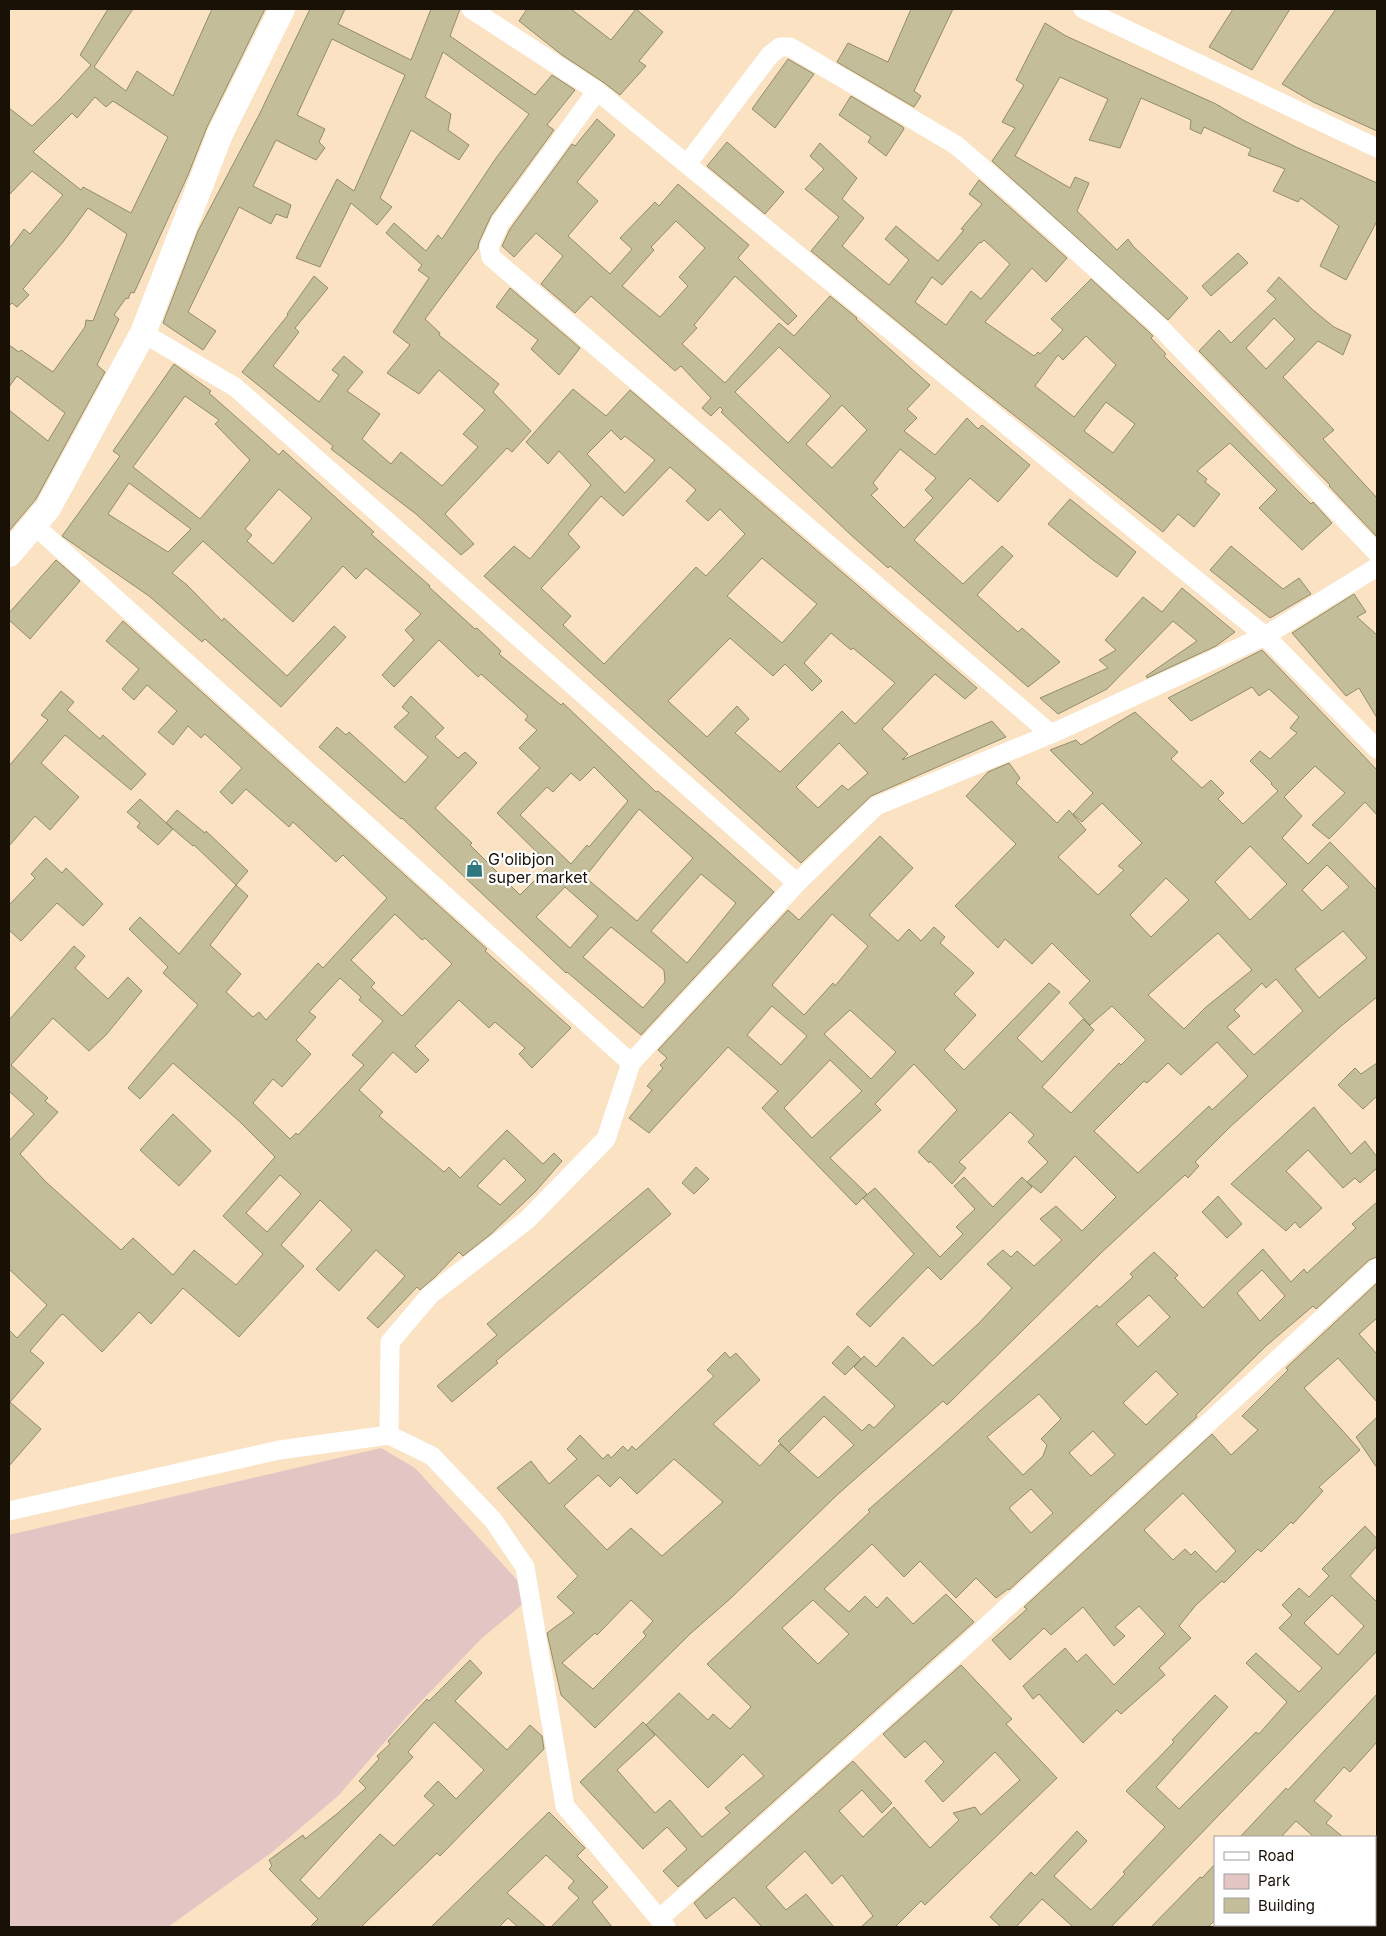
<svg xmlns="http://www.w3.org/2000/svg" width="1386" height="1936" viewBox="0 0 1386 1936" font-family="Inter,sans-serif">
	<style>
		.green { fill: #e3c5c4 }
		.building { fill: #c3bd99; stroke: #928c6a; fill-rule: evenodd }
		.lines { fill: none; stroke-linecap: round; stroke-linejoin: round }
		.street { stroke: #fff; stroke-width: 19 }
		.secondary { stroke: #fff; stroke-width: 26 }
		.labels { text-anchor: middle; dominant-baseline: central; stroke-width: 4.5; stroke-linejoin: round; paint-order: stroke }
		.poi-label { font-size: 16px; fill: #191006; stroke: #fff; text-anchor: start }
	</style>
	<rect width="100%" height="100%" fill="#fbe2c3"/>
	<path class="green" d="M381,1448L415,1468L517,1580L524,1603L481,1639L408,1715L339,1795L271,1853L168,1927H9V1535Z"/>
	<path class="building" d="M108,9H133L94,67L126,91L137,71L173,96L212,9H265L207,127L188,175L134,293L131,292L128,299L126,298L114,315L119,319L97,365L105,372L36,499L9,531V410L48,441L65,413L17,376L9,387V345L19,352L21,350L53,372L85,327L86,320L93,321L127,234L88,208L63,242L23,289L29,295L17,307L12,303L9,306V249L24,229L30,234L63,195L32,171L9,195V108L32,126L60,99L91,65L80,55ZM95,97L106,107L113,101L168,137L131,213L83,187L81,190L33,152L72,113L77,118Z
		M310,9H345L338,24L411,60L431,9H460L450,36L535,95L552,75L575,90L547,125L554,130L491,216L479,242L478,248L425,319L440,333L439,335L499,384L493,392L531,431L512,452L507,448L445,514L474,544L461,555L416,514L331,449L333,446L242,372L288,315L287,314L314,276L328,288L295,328L299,332L273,366L319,402L339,375L332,370L344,356L363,372L347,391L380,414L362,439L391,464L401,452L442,486L478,447L463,434L485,410L439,370L419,394L387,373L410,345L393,332L429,278L418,270L422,265L386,233L394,223L426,251L438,235L442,239L496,158L529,114L443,52L425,97L451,114L448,130L469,145L459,160L411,130L380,198L392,207L377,225L351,203L320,267L296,258L337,179L354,191L405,75L332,39L297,115L325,129L319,142L325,148L316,160L276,140L253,186L291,205L287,218L276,214L271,224L239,207L188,312L216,331L203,350L163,323L198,231L259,115Z
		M527,9H571L611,40L636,9L663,32L639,61L646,66L620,95L603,82L562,55L519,21Z
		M911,9H953L914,91L921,96L914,107L837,62L848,43L888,62Z
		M1233,9H1290L1252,70L1209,47Z
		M1336,9H1377V131L1313,102L1282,84Z
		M1045,23L1066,36L1216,104L1243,120L1296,147L1377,183V221L1346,280L1320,266L1339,226L1301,198L1298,202L1273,191L1285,169L1248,155L1251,149L1204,127L1201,134L1190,129L1191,120L1141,98L1120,148L1089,140L1108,99L1060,77L1015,156L1070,188L1075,177L1089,183L1077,211L1117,250L1128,239L1133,246L1188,298L1168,320L992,161L1015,128L1002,122L1024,85L1016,80Z
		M788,59L814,74L775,128L752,109Z
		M851,96L903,127L904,129L886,156L868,142L871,137L839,115Z
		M597,119L615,135L577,182L598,201L568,236L610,274L632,249L620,238L655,202L659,206L678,184L749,245L738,258L797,316L788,325L735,276L694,325L697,328L682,344L725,383L779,323L794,336L830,296L857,318L856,319L930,385L907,409L917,418L904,431L935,455L967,418L978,429L982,425L1030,465L998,502L970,478L914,540L963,584L1002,546L1013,556L977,595L1018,632L1022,628L1060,662L1028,687L890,566L888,568L851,535L721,412L723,410L720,407L711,416L702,408L711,398L681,366L675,371L591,296L575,313L541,284L563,256L536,233L514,257L502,246L510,229L572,144L575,146ZM676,221L705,248L679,277L688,286L660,317L622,286L654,250L651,247ZM779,347L831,396L788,443L735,392ZM842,405L867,430L832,468L806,444ZM900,449L936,478L925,490L933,498L904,528L871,495L878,489L873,483Z
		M727,142L784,192L765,214L707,166Z
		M820,143L857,178L842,199L864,218L842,246L889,285L909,260L885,239L896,226L938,261L964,230L961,229L982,204L969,194L979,180L1067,258L1046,282L1032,268L985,322L1034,356L1038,352L1040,354L1063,330L1051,319L1091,279L1149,332L1153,336L1151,338L1166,354L1164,356L1311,504L1313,502L1332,523L1302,550L1259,508L1277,490L1230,443L1197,471L1207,479L1205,482L1220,494L1194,527L1178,514L1163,532L959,372L811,251L839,217L805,189L824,169L810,156ZM984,240L1010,264L981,299L971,291L946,325L915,302L932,277L942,285L980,242L981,243ZM1086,336L1116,365L1074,417L1035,386L1058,355L1063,360ZM1106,402L1135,424L1113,453L1084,431Z
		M1238,253L1248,263L1211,296L1202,286Z
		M1279,277L1313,310L1334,327L1351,335L1343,355L1318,341L1283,377L1334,430L1323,439L1377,498V537L1329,486L1330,485L1199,351L1219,330L1231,343L1276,299L1267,291ZM1274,318L1295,339L1266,369L1246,348Z
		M510,288L580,348L559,375L531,349L538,340L496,307Z
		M174,364L211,391L209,393L279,455L283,450L374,532L371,534L430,586L429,587L475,629L477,628L501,651L499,654L561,705L563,703L656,792L658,791L712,837L774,892L641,1035L567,972L566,973L402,818L401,819L319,747L337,727L346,735L349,732L405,783L428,757L394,727L409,713L402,707L411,696L444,728L435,737L458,758L465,752L477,763L435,808L472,843L470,845L520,895L550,865L497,813L540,768L519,748L537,730L525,720L528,716L481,674L478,677L439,640L394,687L382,675L414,640L405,630L421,614L366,568L356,579L343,566L293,622L203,541L172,573L187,585L222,621L224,618L287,676L334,626L346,637L281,707L205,639L202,642L149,596L62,536L120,456L113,451ZM185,396L219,420L215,424L250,460L200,519L133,467ZM129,483L191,529L168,552L108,514ZM279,489L312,518L273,564L247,541L252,535L245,529ZM594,767L628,801L589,847L587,845L571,864L520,815L547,787L553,792L571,773L580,781ZM639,809L693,858L637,921L585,877ZM701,874L736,903L687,963L651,931ZM565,887L598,916L570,948L536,917ZM611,927L664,970L665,982L643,1008L583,957Z
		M573,389L606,416L630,390L977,688L965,699L935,674L882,729L908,754L902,760L992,721L1006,737L871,796L801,863L484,576L514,546L530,559L591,485L559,451L548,464L526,442ZM611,430L621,440L625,436L655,460L625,493L587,454ZM670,467L696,490L686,501L708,521L720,509L745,534L706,576L696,567L604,664L563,625L571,616L541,588L580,547L568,534L601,496L623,516ZM762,558L817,604L782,643L727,596ZM831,633L851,650L853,648L895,683L855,724L842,711L780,772L735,733L749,719L737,706L707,737L668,701L730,638L773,676L785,664L812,691L822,681L804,663ZM839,743L868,773L848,790L842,785L818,808L796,787Z
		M1070,499L1136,552L1117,577L1093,560L1048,524Z
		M1231,546L1283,589L1299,578L1311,594L1270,618L1210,570Z
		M56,560L80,581L30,639L9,620V613Z
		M1182,588L1235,632L1216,646L1147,678L1146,676L1197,641L1173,621L1107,689L1058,714L1040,698L1108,668L1099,660L1116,650L1105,640L1143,597L1162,612Z
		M1354,594L1366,612L1357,617L1377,635V718L1359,688L1346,696L1292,633Z
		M123,621L487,949L485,951L571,1028L532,1068L519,1054L525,1048L495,1022L489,1028L459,1000L415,1046L429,1060L416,1073L393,1052L359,1090L383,1112L379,1116L444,1172L449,1167L460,1178L507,1130L543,1164L554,1153L562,1161L536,1191L491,1234L463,1256L459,1252L435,1277L420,1290L417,1287L378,1328L367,1318L405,1276L376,1250L339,1291L323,1276L316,1269L352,1230L320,1200L281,1245L304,1266L239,1337L183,1288L151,1324L139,1312L102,1352L63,1314L60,1316L30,1351L44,1363L10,1402L41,1429L9,1466V1330L17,1338L47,1305L9,1269V1141L34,1114L9,1091V1020L74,946L85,956L75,968L108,999L128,977L142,991L106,1035L89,1051L53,1018L11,1065L48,1098L45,1101L58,1112L20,1154L45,1181L121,1250L133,1238L173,1275L194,1250L236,1285L263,1254L223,1216L275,1157L239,1121L173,1063L140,1099L128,1088L198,1005L163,973L168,967L129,929L140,917L179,954L236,885L248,896L210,945L241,974L226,992L253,1017L259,1012L266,1020L318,963L323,968L387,898L343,855L336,862L293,822L289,827L246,789L232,804L220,792L242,768L205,734L201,738L188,726L173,745L158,732L177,711L147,685L134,700L122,689L139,669L106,641ZM395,914L422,940L425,938L452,964L402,1016L371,987L375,983L351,960ZM340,978L361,997L359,1000L383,1021L352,1055L364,1065L298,1135L296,1133L290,1139L253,1103L273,1079L282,1087L311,1054L296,1040L316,1017L309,1012ZM504,1158L526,1180L500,1205L477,1186ZM280,1175L301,1194L267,1232L246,1213Z
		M1262,650L1377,770V815L1365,802L1329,839L1312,825L1345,793L1315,766L1284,797L1302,816L1282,838L1308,864L1330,842L1377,890V997L1340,1027L1229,1128L1195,1162L1199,1166L1188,1178L1185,1175L1101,1253L947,1405L943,1401L837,1495L731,1598L690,1634L595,1728L561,1695L547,1633L574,1613L557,1597L578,1576L497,1488L531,1461L549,1484L577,1459L567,1449L580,1435L603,1459L608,1454L611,1458L623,1446L628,1451L632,1446L636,1450L714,1376L707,1370L725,1352L730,1358L736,1353L760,1380L713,1424L760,1466L780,1444L789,1452L778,1441L824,1396L862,1431L869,1424L874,1428L895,1406L854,1367L864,1356L876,1367L903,1337L933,1366L979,1323L1012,1288L987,1264L1003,1250L1011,1257L1017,1251L1034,1266L1062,1240L1040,1219L1056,1206L1082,1231L1116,1197L1075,1156L1041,1193L1027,1182L1048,1162L1028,1142L1034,1135L1010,1112L959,1162L966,1168L952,1184L930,1161L929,1163L918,1152L957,1110L914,1064L875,1104L881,1110L830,1158L867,1194L856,1205L762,1108L778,1091L728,1047L649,1133L629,1118L652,1090L647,1086L663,1068L660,1065L667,1058L658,1050L788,910L799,920L880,836L913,868L869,915L898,941L909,929L921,941L934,927L945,937L940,943L974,973L954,994L976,1015L944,1050L964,1070L1049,983L1060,992L1017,1038L1042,1062L1083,1019L1094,1030L1042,1087L1071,1113L1119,1063L1121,1065L1146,1040L1112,1006L1090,1025L1069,1003L1090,981L1052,943L1032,964L1005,939L998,948L955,906L1016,844L966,796L988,772L1009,763L1020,778L1016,783L1057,823L1069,810L1086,830L1058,857L1098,895L1124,870L1118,866L1142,843L1102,803L1082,822L1073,814L1093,793L1050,750L1076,740L1081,745L1135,712L1178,752L1171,759L1202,788L1211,780L1224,793L1218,799L1243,824L1278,791L1271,784L1272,783L1250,761L1260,751L1270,759L1297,733L1290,728L1299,717L1269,689L1259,696L1252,687L1191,721L1168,698ZM1250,846L1287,884L1250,920L1215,882ZM1327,865L1349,887L1322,911L1302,890ZM1166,878L1189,900L1151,937L1130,915ZM832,914L868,946L835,986L833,983L804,1015L772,985ZM1343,931L1367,958L1319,998L1295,969ZM1218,933L1252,970L1206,1007L1184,1029L1148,995ZM1276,979L1303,1011L1254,1055L1227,1027L1240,1016L1234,1010L1262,983L1266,988ZM772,1006L807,1036L781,1065L747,1035ZM850,1010L896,1052L871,1079L824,1034ZM1217,1042L1248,1076L1212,1110L1209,1106L1138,1173L1094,1131L1144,1081L1147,1083L1168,1063L1181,1075ZM830,1060L862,1091L812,1138L784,1108ZM824,1416L854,1445L818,1478L789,1452ZM674,1459L723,1502L662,1556L631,1528L607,1550L564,1506L598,1475L610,1487L620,1477L637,1494ZM631,1600L653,1621L643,1632L646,1636L593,1689L562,1663L595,1633L597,1635Z
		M61,691L74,702L67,710L100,739L103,735L146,774L131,790L65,735L41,763L79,797L50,830L35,816L9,846V766L48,720L41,715Z
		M140,799L173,829L158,845L137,827L140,823L127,812Z
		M177,810L205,833L206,831L248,871L236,885L194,845L193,846L166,823Z
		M46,858L62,873L66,868L103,904L83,926L57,903L21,941L9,930V905L35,878L31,874Z
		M1377,1063V1096L1363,1109L1338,1085L1355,1068L1361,1074Z
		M1314,1107L1351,1154L1365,1141L1377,1157V1168L1360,1183L1355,1178L1343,1188L1308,1150L1286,1171L1322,1208L1300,1228L1295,1222L1286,1231L1231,1184Z
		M173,1114L211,1151L179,1186L140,1150Z
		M696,1167L709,1179L694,1194L682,1183Z
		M964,1177L993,1207L1022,1177L1032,1187L941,1280L928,1267L870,1327L856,1314L914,1254L863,1198L875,1188L940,1257L963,1234L956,1227L975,1209L954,1186Z
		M648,1188L671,1214L496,1361L498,1363L452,1402L437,1386L497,1335L487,1324Z
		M1218,1196L1242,1224L1227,1238L1202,1212Z
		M1377,1202V1257L1369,1260L1316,1309L1313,1306L1266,1346L1196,1415L1197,1417L1009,1590L1008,1589L996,1598L976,1578L956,1598L920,1561L904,1577L872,1544L824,1589L849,1612L865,1596L877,1608L887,1597L913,1624L946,1594L974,1622L678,1887L663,1871L687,1849L667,1827L643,1849L580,1782L643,1722L646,1725L679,1693L708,1720L713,1714L730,1729L751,1707L707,1664L870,1512L868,1510L939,1448L1097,1305L1099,1308L1133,1277L1130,1274L1154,1252L1178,1275L1175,1278L1203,1308L1263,1249L1291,1282L1304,1269L1307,1273L1356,1228L1352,1224ZM1262,1270L1285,1296L1260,1321L1237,1293ZM1149,1295L1170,1317L1138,1347L1116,1324ZM1156,1371L1178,1394L1146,1425L1123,1403ZM1039,1394L1061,1419L1041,1439L1047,1445L1043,1456L1023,1475L987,1437ZM1093,1431L1115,1455L1091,1476L1069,1453ZM1031,1489L1053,1513L1031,1533L1009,1508ZM813,1600L849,1634L818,1664L782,1628ZM646,1725L708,1788L743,1754L764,1776L725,1808L730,1813L702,1837L670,1800L655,1813L617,1770L655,1735Z
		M1377,1283V1318L1359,1334L1377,1354V1402L1338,1358L1304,1388L1360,1450L1319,1487L1323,1491L1293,1524L1291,1522L1261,1552L1258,1549L1224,1583L1222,1581L1196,1605L1179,1626L1191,1638L1159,1668L1165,1675L1121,1714L1117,1710L1083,1743L1039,1694L1033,1699L1023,1686L1065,1648L1077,1662L1086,1654L1114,1685L1165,1634L1139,1606L1115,1627L1125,1636L1114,1646L1083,1607L1051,1635L1044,1628L1010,1660L992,1640L1027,1609L1024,1607L1212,1434L1231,1455L1258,1430L1242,1416L1288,1370L1286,1368ZM1183,1493L1236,1551L1216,1572L1195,1551L1191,1555L1185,1549L1173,1560L1144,1530Z
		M848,1346L861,1359L845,1375L832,1363Z
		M1377,1417V1468L1356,1437Z
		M1365,1526L1377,1539V1546L1350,1576L1377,1602V1651L1111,1927H1073L1042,1899L1016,1927H1001L990,1917L1031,1872L1035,1876L1077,1831L1087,1841L1054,1876L1091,1910L1125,1874L1123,1872L1165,1827L1126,1791L1174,1742L1172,1740L1215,1695L1228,1707L1156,1787L1179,1809L1256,1732L1259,1734L1287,1702L1246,1663L1256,1653L1299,1692L1322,1668L1279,1628L1292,1615L1282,1605L1299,1588L1309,1597L1329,1576L1322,1569ZM1332,1595L1364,1626L1338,1655L1304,1623Z
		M470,1660L482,1673L455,1701L507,1750L530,1725L542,1736L544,1749L440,1856L437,1853L361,1927H310L318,1919L269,1869L272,1866L269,1860L303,1835L305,1839L338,1813L366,1788L359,1781L379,1759L377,1756L390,1744L388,1741L427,1699L429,1701ZM434,1722L484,1770L456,1799L438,1781L424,1796L434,1805L394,1846L380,1834L319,1899L300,1880L413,1757L408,1752Z
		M961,1665L1012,1719L1006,1724L1057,1778L925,1905L921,1901L895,1927H861L873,1916L842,1875L832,1884L805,1851L766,1887L786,1910L806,1894L834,1927H762L734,1897L706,1919L694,1903L853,1761L892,1803L882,1813L862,1790L839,1811L863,1837L894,1807L930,1848L959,1820L953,1813L975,1807L981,1815L1020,1780L995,1752L943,1802L925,1781L944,1762L925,1741L905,1758L883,1734Z
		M1377,1694V1742L1350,1772L1344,1767L1314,1801L1332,1816L1326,1823L1343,1837H1314L1296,1821L1281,1837H1240L1286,1788L1288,1790Z
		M549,1812L585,1848L577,1856L608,1887L592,1902L612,1927H551L579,1898L568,1888L574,1881L546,1855L507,1893L546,1927H518L508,1918L499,1927H431Z
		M1215,1864V1920L1208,1927H1151L1200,1877L1202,1878Z"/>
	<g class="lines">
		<path class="street" d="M471,9L597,91L1265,636L1377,749
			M1083,9L1377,148
			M597,91L500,223L489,247L491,257L1051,734
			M687,164L770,55L780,47H790L956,145L1022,202L1157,324L1377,553
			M143,333L235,387L797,883
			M34,525L631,1063
			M389,1435L390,1342L430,1295L527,1220L606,1139L631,1063L797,883L876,806L1051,734L1265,636L1377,567
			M9,1511L279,1450L389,1435L432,1456L493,1520L525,1567L565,1806L666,1927
			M659,1919L965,1646L1377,1268"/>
		<path class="secondary" d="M9,554L48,508L143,333L220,134L282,9"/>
	</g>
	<defs>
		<symbol id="shop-bare" viewBox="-9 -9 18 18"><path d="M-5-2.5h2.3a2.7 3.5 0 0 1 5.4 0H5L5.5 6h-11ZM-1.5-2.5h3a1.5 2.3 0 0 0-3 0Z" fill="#2e777e" stroke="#fff" stroke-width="2.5" paint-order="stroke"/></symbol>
	</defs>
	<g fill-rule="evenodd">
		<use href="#shop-bare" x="462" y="856" width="25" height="25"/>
	</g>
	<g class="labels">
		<g class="poi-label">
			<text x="488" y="859">G'olibjon<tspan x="488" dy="18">super market</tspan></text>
		</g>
	</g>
	<rect width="1386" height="1936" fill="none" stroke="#191006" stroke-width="20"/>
	<rect x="1214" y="1836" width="162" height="90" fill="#ffffff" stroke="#a39f9b"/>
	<rect x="1224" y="1852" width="25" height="8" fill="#ffffff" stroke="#a39f9b"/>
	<text x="1258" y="1861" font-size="15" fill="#191006">Road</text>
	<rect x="1224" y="1874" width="25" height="15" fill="#e3c5c4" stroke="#a39f9b"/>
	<text x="1258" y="1886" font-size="15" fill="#191006">Park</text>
	<rect x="1224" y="1898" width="25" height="15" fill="#c3bd99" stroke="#a39f9b"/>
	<text x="1258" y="1911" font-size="15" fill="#191006">Building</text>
</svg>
